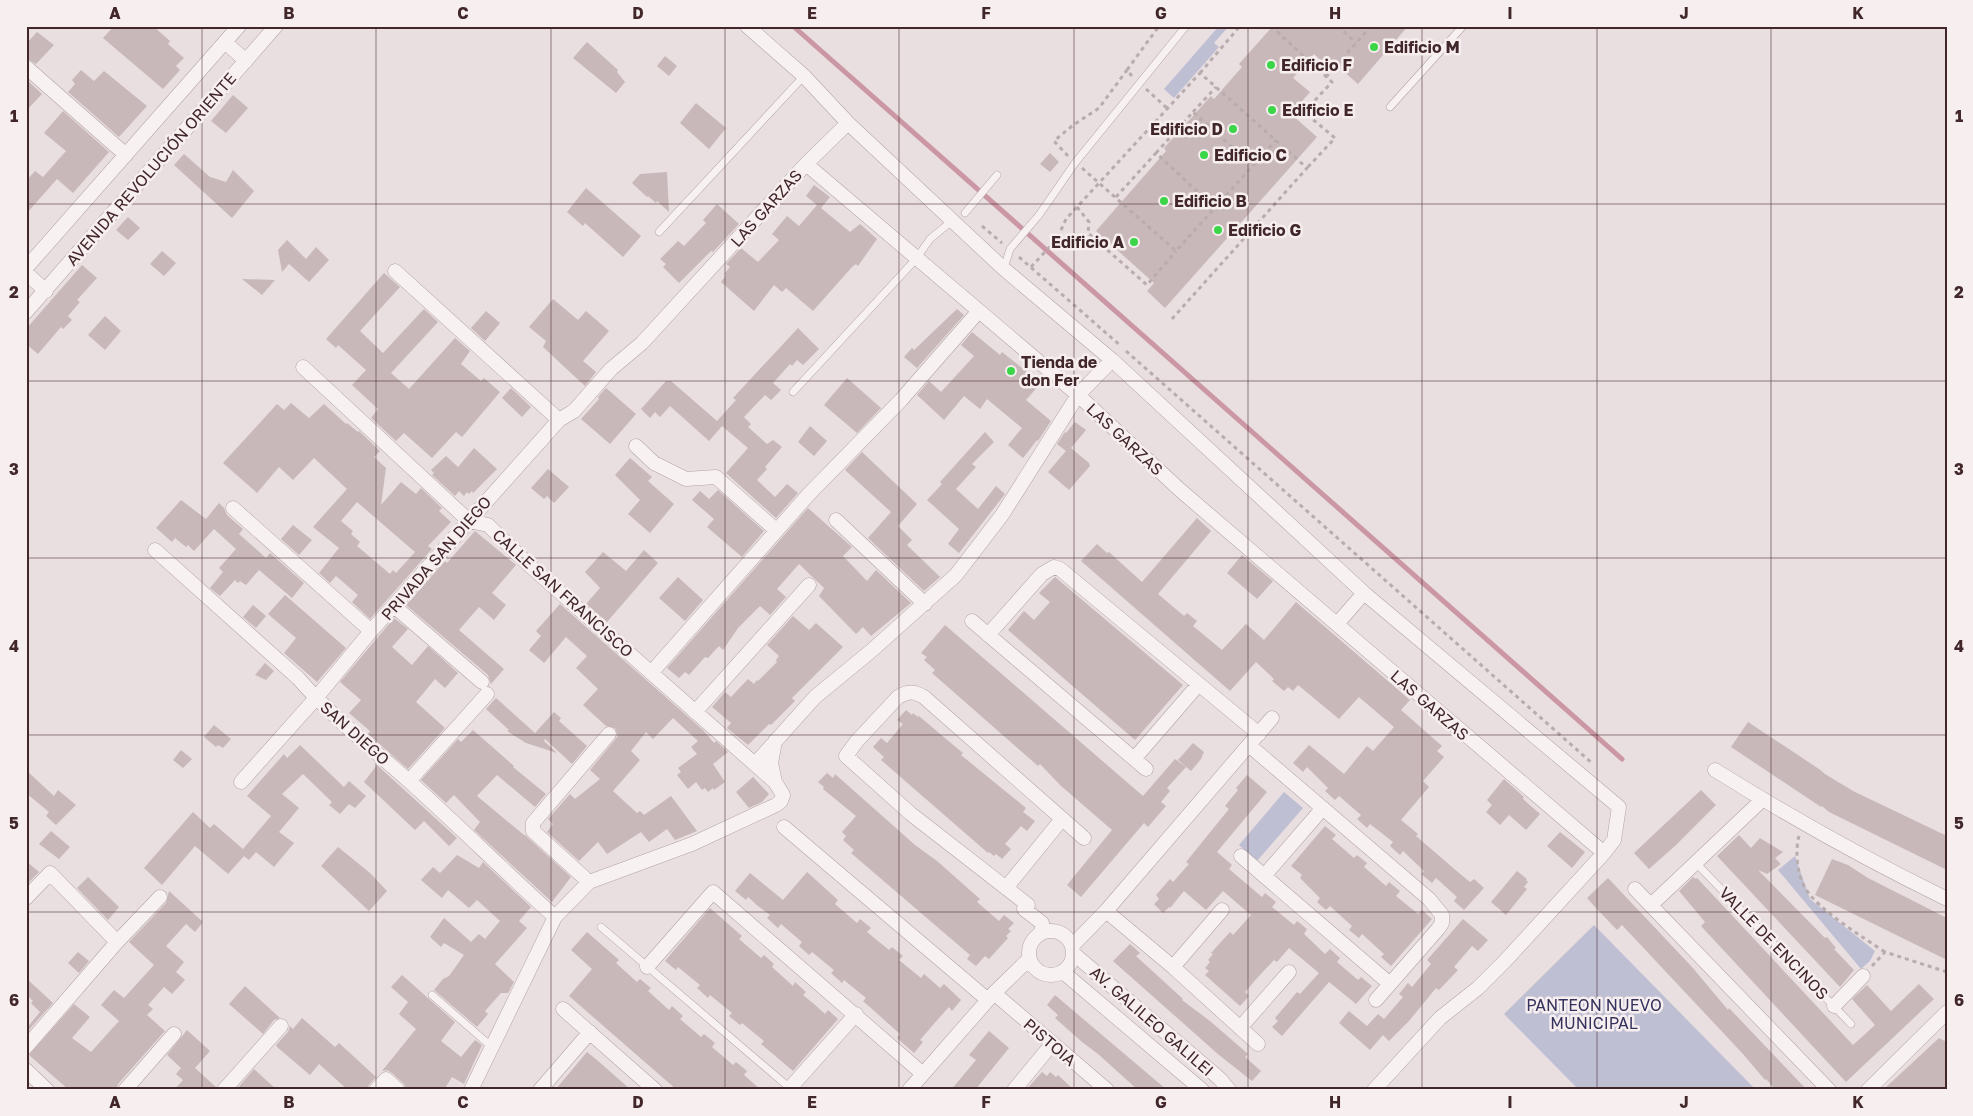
<svg xmlns="http://www.w3.org/2000/svg" width="1973" height="1116" viewBox="0 0 1973 1116" font-family="'Golos Text',sans-serif">
	<style>
		.green { fill: #bfbfd3 }
		.lines { fill: none; stroke-linecap: round; stroke-linejoin: round }
		.stream { stroke: #cb97a4; stroke-width: 5 }
		.building { fill: #c9b8ba; fill-rule: evenodd }
		.lane-casing { stroke: #b3a3a6; stroke-width: 8 }
		.street-casing { stroke: #b3a3a6; stroke-width: 15 }
		.path { stroke: #b9acae; stroke-width: 3; stroke-dasharray: 4 4; stroke-linecap: butt }
		.lane { stroke: #f7f1f2; stroke-width: 7 }
		.street { stroke: #f7f1f2; stroke-width: 14 }
		.grid { fill: none; stroke: #41262a; stroke-width: 1; stroke-opacity: 0.55 }
		.poi-dot { fill: #3ad648; stroke: #f6eeef; stroke-width: 2 }
		.labels { text-anchor: middle; dominant-baseline: central; stroke-width: 5; stroke-linejoin: round; paint-order: stroke }
		.poi-label { font-size: 16px; font-weight: bold; fill: #41262a; stroke: #f6eeef; text-anchor: start }
		.street-label { font-size: 16px; fill: #41262a; stroke: #f6eeef }
		.park-label { font-size: 16px; fill: #35335d; stroke: #f6eeef }
		.neatline { fill: none; stroke: #41262a; stroke-width: 2 }
		.grid-label { font-size: 16px; text-anchor: middle; font-weight: bold; fill: #41262a }
	</style>
	<rect width="100%" height="100%" fill="#e9dee0"/>
	<path class="green" d="M1219,26H1229L1214,43L1219,47L1174,98L1164,89Z
		M1284,792L1303,808L1257,861L1239,845Z
		M1795,856L1810,899L1875,951L1870,961L1861,969L1778,870Z
		M1594,925L1756,1090H1579L1504,1014Z"/>
	<g class="lines">
		<path class="stream" d="M793,26L1622,759"/>
	</g>
	<path class="building" d="M114,26H153L170,41L168,44L184,58L176,66L180,70L163,89L103,38Z
		M1273,26H1408L1358,84L1333,62L1328,67L1314,54L1293,78L1310,92L1291,114L1317,137L1165,308L1147,291L1154,283L1096,231L1166,151L1164,148L1211,96L1214,99L1242,67L1239,64Z
		M37,32L54,45L36,64L26,58V44Z
		M587,42L618,70L617,72L625,82L616,93L573,58Z
		M665,56L677,66L669,76L657,66Z
		M81,70L94,81L104,71L147,106L119,137L68,92L75,84L72,80Z
		M26,79L42,94L26,111Z
		M233,95L248,108L226,133L211,121Z
		M696,103L726,128L709,149L680,123Z
		M63,111L109,152L73,193L57,179L26,214V181L35,171L43,177L66,151L44,133Z
		M1050,153L1059,162L1050,172L1040,164Z
		M184,154L210,177L226,182L233,170L254,191L232,218L174,165Z
		M667,172L669,212L657,201L656,203L648,196L647,197L632,183L640,174Z
		M814,185L830,197L821,208L850,232L860,224L877,239L858,266L856,264L852,267L813,311L786,288L782,292L774,285L754,311L721,282L726,275L724,274L730,267L726,264L741,248L758,262L779,240L772,234L787,216L799,226L817,205L806,196Z
		M586,188L641,236L623,257L585,223L583,226L567,212Z
		M717,204L739,224L713,252L711,251L679,283L663,267L666,264L660,259L678,241L684,246L706,223L703,220Z
		M128,217L140,228L128,240L116,230Z
		M287,240L306,259L316,247L329,260L309,282L289,264L282,272L278,250Z
		M162,251L176,263L164,276L150,264Z
		M82,265L97,278L77,300L80,302L68,316L72,320L63,329L61,327L38,354L26,344V329Z
		M384,273L400,287L360,331L383,353L424,309L438,322L391,373L409,389L455,338L470,351L461,364L481,381L484,378L500,392L462,437L456,432L432,458L404,433L396,441L371,418L378,409L352,385L366,370L338,345L336,348L326,339Z
		M242,279L275,280L262,295Z
		M553,299L578,320L586,311L609,331L583,361L596,372L585,386L543,347L546,341L529,327Z
		M957,309L964,315L917,368L904,357L912,348L914,350Z
		M486,311L500,323L485,341L471,328Z
		M105,316L121,331L105,350L88,335Z
		M798,328L819,349L803,365L797,360L792,366L790,364L773,383L781,390L771,400L765,395L744,417L751,424L748,427L767,444L773,440L782,447L765,467L767,469L757,480L775,497L787,484L798,493L776,518L726,473L748,448L722,426L709,441L670,406L660,417L655,412L650,418L641,409L666,381H671L717,421L736,400L733,398Z
		M972,332L1000,355L1002,352L1041,383L1026,400L1051,421L1038,441L1037,440L1023,458L1008,445L1022,428L987,399L980,409L964,396L944,420L917,395L929,381L941,392L974,356L961,345Z
		M847,378L881,408L857,433L824,405Z
		M511,388L531,407L522,417L502,398Z
		M606,388L636,414L610,444L581,419L599,399L598,397Z
		M291,403L309,418L324,404L346,424L347,423L358,432L359,431L380,451L374,457L386,468L381,505L401,482L416,494L421,488L442,508L439,511L451,522L428,546L432,549L370,619L352,602L358,595L336,576L330,583L319,573L339,548L313,527L347,489L314,458L293,480L279,467L257,493L223,463L277,404L284,410ZM357,502L415,552L396,573L393,570L390,574L357,546L360,542L351,534L353,531L341,521Z
		M1075,422L1086,430L1071,448L1089,463L1090,466L1069,490L1048,472L1066,451L1057,444L1065,432L1066,433Z
		M810,426L827,441L814,456L798,442Z
		M985,432L994,442L972,464L976,467L956,489L978,509L996,486L1005,494L959,553L948,544L959,529L927,500L942,484L940,482Z
		M474,448L497,469L473,493L472,491L469,494L467,492L464,496L459,491L455,496L432,475L434,473L431,470L446,456L458,467Z
		M862,452L917,504L898,526L912,540L907,545L940,577L924,591L868,538L891,512L845,470Z
		M630,458L652,477L648,481L674,504L650,533L628,514L640,500L615,475Z
		M548,469L569,487L554,503L547,496L544,499L531,488Z
		M718,490L764,531L742,557L707,527L714,519L692,500L700,491L709,499Z
		M181,500L206,519L219,503L224,508L227,515L243,529L239,534L266,558L270,553L304,583L292,598L259,570L246,585L240,581L238,583L235,580L220,596L210,588L223,572L219,568L236,549L214,529L194,551L188,545L186,547L175,538L172,542L156,528Z
		M808,508L852,547L843,556L867,581L876,570L911,603L871,636L863,627L856,634L819,596L824,588L799,564L777,589L786,597L770,615L760,606L738,628L723,650L719,646L708,658L705,657L689,675L685,672L679,678L667,668Z
		M1197,518L1211,531L1158,594L1184,616L1187,613L1197,621L1193,626L1222,650L1246,624L1264,640L1296,602L1410,700L1401,710L1442,746L1437,751L1444,757L1423,781L1429,787L1401,820L1418,834L1416,836L1459,873L1470,882L1474,879L1484,888L1464,910L1454,901L1457,897L1436,878L1432,883L1421,874L1424,871L1403,851L1400,855L1390,846L1393,842L1370,824L1367,828L1357,819L1361,815L1339,796L1335,800L1325,791L1328,788L1307,767L1303,772L1293,763L1309,745L1344,774L1367,746L1373,751L1394,727L1359,697L1339,719L1298,685L1293,691L1288,687L1284,691L1272,681L1274,679L1256,662L1230,691L1081,561L1097,544L1107,553L1109,552L1142,582Z
		M293,525L312,540L299,555L281,539Z
		M475,531L516,565L492,593L506,605L494,620L479,607L459,630L504,669L491,684L488,675L406,605L445,561L447,563Z
		M644,550L658,563L607,622L586,604L600,588L585,572L603,552L626,571Z
		M1242,555L1273,581L1257,599L1227,573Z
		M678,577L703,600L685,621L659,598Z
		M1055,577L1183,685L1135,740L1008,630L1024,611L1034,620L1050,602L1039,593Z
		M285,595L346,648L317,682L284,653L296,638L268,614Z
		M560,604L703,730L714,743L716,741L728,752L713,764L725,782L714,790L713,788L708,792L705,788L702,790L696,782L688,789L677,775L681,772L678,768L697,754L691,747L698,741L673,718L653,739L646,732L631,751L640,760L613,791L637,813L640,811L644,815L671,796L697,831L675,840L667,829L649,842L641,832L607,854L598,842L579,861L547,832L553,824L548,819L570,794L575,799L600,779L590,770L618,736L615,728L606,726L583,705L598,689L576,668L587,656L566,637L544,663L529,650L541,636L536,631Z
		M253,605L266,616L256,628L243,617Z
		M793,616L809,630L816,623L843,647L792,698L795,701L771,725L769,724L748,745L727,728L731,723L712,707L725,692L731,697L748,679L754,684L757,680L758,681L777,662L776,660L779,656L767,645Z
		M394,618L408,629L392,647L412,665L428,646L458,673L445,688L435,679L416,702L445,728L408,769L368,734L370,731L349,713L361,700L340,682Z
		M945,625L1143,796L1175,759L1186,767L1167,788L1170,791L1161,802L1166,806L1148,827L1144,823L1081,897L1067,885L1112,830L1060,785L1040,764L1038,766L932,673L935,670L924,660L927,657L921,653Z
		M265,663L274,671L266,680L255,675Z
		M496,698L535,733L554,712L561,718L559,721L587,746L572,764L545,739L544,741L557,753L526,743L507,731L509,730L486,709Z
		M906,710L912,715L913,713L918,717L919,716L952,744L963,753L961,755L1026,808L1023,812L1035,821L1027,831L1021,826L1005,844L1011,849L1002,859L996,854L994,856L989,852L988,853L881,760L884,757L873,747L881,738L887,743L903,724L897,720Z
		M1748,722L1819,769L1825,774L1853,791L1947,836V870L1829,812L1822,806L1821,807L1731,747Z
		M214,725L231,739L223,748L218,745L216,747L204,737Z
		M473,730L514,766L513,767L546,794L535,807L497,775L477,796L524,835H525L571,877L552,902L474,830L480,822L454,795L446,803L421,780L458,739L461,742Z
		M1193,743L1204,752L1201,759L1191,771L1178,760Z
		M300,745L344,787L349,781L366,796L355,808L349,804L340,814L329,805L332,802L303,774L282,794L299,808L279,832L294,843L274,867L256,852L249,860L244,856L228,874L195,846L162,885L144,868L193,812L210,828L214,824L243,849L271,816L247,796L284,754L287,758Z
		M181,750L192,759L183,768L173,760Z
		M377,765L457,838L449,846L424,821L415,830L364,782Z
		M26,770L54,796L58,790L76,805L56,825L46,816L49,812L26,793Z
		M827,773L833,778L835,774L915,845L937,861L980,899L977,902L999,921L1004,915L1014,923L1008,929L1011,931L1006,936L1008,938L989,959L985,956L976,966L967,959L970,955L851,853L854,850L843,840L846,836L842,832L856,816L823,789L824,787L818,782Z
		M1247,775L1267,792L1217,852L1232,865L1229,869L1262,897L1265,893L1276,902L1272,907L1294,925L1297,921L1307,929L1304,934L1325,954L1330,949L1340,958L1337,962L1358,980L1361,977L1372,986L1356,1004L1329,982L1282,1036L1272,1027L1278,1021L1275,1018L1297,992L1300,994L1319,973L1289,948L1277,962L1274,960L1258,977L1245,992L1249,996L1240,1006L1205,975L1209,971L1205,968L1210,962L1208,960L1213,954L1211,953L1230,932L1233,935L1251,915L1223,891L1206,910L1184,891L1170,908L1169,907L1163,913L1154,904L1159,899L1156,895L1170,879L1173,882L1189,864L1186,862L1229,809L1225,806L1238,790L1236,788Z
		M753,777L769,794L762,802L749,808L736,792Z
		M1504,779L1524,797L1523,799L1540,814L1526,830L1509,815L1500,825L1486,812L1492,805L1487,800Z
		M1701,790L1716,805L1675,846L1649,869L1634,853Z
		M1325,826L1336,835L1332,839L1354,858L1357,855L1367,863L1364,867L1386,886L1389,882L1400,891L1396,896L1418,914L1422,910L1432,919L1391,966L1381,957L1384,954L1362,934L1359,938L1349,930L1352,926L1330,906L1326,910L1317,902L1320,898L1300,878L1302,875L1291,866Z
		M51,831L70,847L59,859L39,844Z
		M1560,832L1585,852L1572,868L1547,846Z
		M1739,835L1751,848L1760,838L1783,852L1775,858L1781,864L1767,874L1758,870L1825,938L1827,937L1836,948L1834,949L1854,970L1840,987L1717,856Z
		M338,847L370,873L387,891L369,911L321,866Z
		M457,855L479,868L483,862L531,907L519,921L527,928L495,964L514,982L508,993H501L485,1011L488,1014L477,1027L434,990L443,979L449,976L464,955L444,943L441,947L430,937L444,918L471,942L479,934L485,939L500,921L477,900L469,908L448,890L442,898L421,880L433,867L440,873Z
		M1832,859L1848,865L1868,878L1947,918V960L1815,895Z
		M26,861L39,872L26,885Z
		M1517,871L1527,879L1526,880L1528,882L1524,887L1527,889L1506,915L1491,902Z
		M807,872L838,900L835,904L857,923L860,919L871,928L867,932L889,950L892,947L903,956L899,960L921,978L924,974L940,988L944,984L961,1000L952,1011L949,1007L939,1018L920,1040L923,1042L914,1053L897,1038L900,1034L863,1001L866,998L844,980L842,983L831,973L834,970L812,952L809,955L799,946L802,942L781,924L778,928L767,918L770,915L758,906L748,897L746,900L735,891L750,873L783,900Z
		M88,877L119,907L108,920L77,888Z
		M1693,877L1696,879L1697,878L1853,1045L1875,1025L1852,999L1867,985L1891,1011L1919,984L1934,999L1846,1082L1701,926L1705,922L1679,891Z
		M1608,878L1692,967L1728,1010L1729,1008L1807,1090H1776L1766,1079L1765,1080L1743,1054L1622,925L1617,930L1596,908L1587,898Z
		M169,891L203,922L195,932L186,924L166,946L184,962L176,972L185,980L172,994L164,987L148,1005L153,1009L147,1015L165,1031L118,1084L116,1090H69L29,1055L74,1004L90,1017L72,1038L91,1052L119,1021L101,1005L114,990L124,998L154,965L129,942L166,903Z
		M710,908L742,936L739,939L761,958L764,955L774,964L772,967L793,986L795,982L806,992L803,995L814,1004L825,1014L828,1010L838,1019L793,1071L761,1044L764,1041L742,1023L740,1025L729,1016L732,1013L710,995L708,998L697,988L700,985L678,967L676,970L665,961Z
		M1463,919L1488,940L1478,951L1472,946L1454,967L1458,970L1439,990L1436,988L1409,1021L1389,1041L1383,1035L1370,1050L1339,1023L1349,1011L1367,1026L1378,1014L1384,1019L1403,997L1399,994L1408,983L1412,987L1431,964L1427,960Z
		M587,932L619,960L616,963L637,982L640,979L651,988L648,991L669,1010L672,1006L683,1016L680,1019L701,1037L704,1034L715,1043L712,1047L733,1065L736,1062L747,1071L744,1075L761,1090H677L569,996L592,969L571,950Z
		M1130,944L1140,953L1136,956L1183,999L1182,1000L1210,1021L1248,1054L1245,1057L1261,1071L1252,1081L1219,1055L1113,961Z
		M78,952L89,961L79,973L68,963Z
		M402,975L455,1022L441,1041L461,1057L475,1040L482,1045L464,1084L452,1077L444,1090H407L404,1084L392,1073L387,1070L382,1071L416,1029L399,1014L408,1002L391,987Z
		M26,978L53,1003L26,1033V1029L40,1012L31,1003L33,1001L26,994Z
		M245,986L280,1018L274,1020L263,1034L229,1004Z
		M1055,995L1082,1018L1167,1090H1138L1098,1054L1082,1042L1055,1018L1058,1015L1047,1005Z
		M302,1018L335,1047L339,1043L376,1077L369,1085L367,1090H348L319,1064L310,1075L277,1047L276,1045L288,1032L290,1026L293,1029Z
		M187,1030L210,1051L195,1068L216,1087L215,1090H174L183,1080L176,1074L181,1068L167,1055Z
		M989,1031L1009,1048L975,1090H951L976,1060L969,1055Z
		M1939,1038L1947,1042V1090H1883Z
		M587,1052L597,1060L631,1090H555Z
		M254,1069L277,1090H236Z
		M1042,1072L1047,1076L1050,1072L1056,1077L1058,1075L1074,1090H1026Z"/>
	<g class="lines">
		<defs>
			<path id="lane" d="M1390,107L1463,26
				M965,213L997,175
				M659,232L804,76
				M1004,268L1010,249L1039,215L1075,163L1186,26
				M793,392L916,259L930,239L953,220
				M1696,863L1851,1024
				M601,927L791,1089
				M432,995L492,1047"/>
			<path id="street" d="M747,26L804,76L848,123L1004,269L1112,360L1364,593L1619,807L1614,840L1604,853L1506,960L1478,988L1440,1018L1374,1090
				M225,42L246,61
				M26,67L126,155
				M806,164L1078,395L1180,490L1604,853
				M26,268L239,26
				M395,271L559,420
				M26,273L46,291
				M26,312L276,26
				M303,367L469,521L488,525L529,565L775,782L783,795L781,801L776,805L692,844L589,882L555,917L471,1090
				M636,446L654,463L686,479L716,477L776,530
				M233,508L371,631
				M836,520L925,604
				M155,550L298,678C331,716 372,748 410,782C459,826 506,873 555,917
				M394,606L482,682
				M972,621L1146,769
				M1337,624L1364,593
				M988,635L1042,574L1054,567L1060,569L1259,734
				M651,673L809,494L901,400L978,312
				M695,712L809,585
				M775,741L771,763L775,782
				M1250,746L1429,899L1442,915V923L1438,929L1376,1000
				M1134,759L1198,685
				M755,764L815,697L871,651L956,575L1002,515L1078,395L1112,360
				M1715,770C1790,817 1867,860 1947,899
				M409,781L487,694
				M241,782L316,698L371,631L559,420L574,411L611,369L642,343L806,164L848,123
				M784,827L988,1000
				M1241,856L1390,984
				M1264,876L1323,808
				M589,882L533,831V823L609,734
				M1006,888L1062,819
				M1635,889L1829,1090
				M26,898L50,873L117,942
				M1651,905L1763,799
				M1106,911L1173,967L1258,1044
				M1029 953a22 22 0 1 1 44 0a22 22 0 1 1-44 0Z
				M1042,931V923L1024,909L1028,905L911,814L846,756L857,741L898,697C908,691 914,691 924,697L1084,838
				M1073,945L1106,911L1272,718
				M1074,954L1220,1079L1229,1090
				M647,967L713,892L923,1074
				M1173,967L1222,910
				M1063,972L1202,1090
				M994,993L1107,1090
				M1834,1006L1863,976
				M563,1009L655,1090
				M1240,1028L1289,972
				M26,1047L117,942L160,897
				M26,1070L47,1090
				M790,1088L856,1014
				M125,1090L174,1034
				M224,1090L281,1026
				M376,1090L386,1079L398,1090
				M540,1090L590,1032
				M909,1090L994,993L1029,959
				M1014,1090L1052,1044
				M1868,1090L1947,1012"/>
		</defs>
		<use href="#lane" class="lane-casing"/>
		<use href="#street" class="street-casing"/>
		<path class="path" d="M1271,26L1332,82L1304,112L1335,138L1307,168
			M1338,26L1356,43
			M1200,73L1240,26
			M1132,76L1127,70L1159,26
			M1326,77L1371,26
			M1146,89L1168,109
			M1193,112L1216,87
			M1156,153L1193,112L1253,166
			M1068,156L1054,141L1072,126L1099,108L1127,70
			M1082,168L1176,251L1276,140
			M1116,197L1156,153L1215,208
			M1077,207L1089,222L1088,233L1147,285L1176,251
			M982,226L1002,243
			M1019,257L1121,346
			M1031,267L1057,239L1066,219L1200,73L1307,168L1171,320
			M1126,351L1593,764
			M1799,836C1795,850 1797,873 1804,886C1816,909 1863,937 1885,952
			M1872,966L1885,952L1947,972"/>
		<use href="#lane" class="lane"/>
		<use href="#street" class="street"/>
	</g>
	<path class="grid" d="M202,26V1090M376,26V1090M551,26V1090M725,26V1090M899,26V1090M1074,26V1090M1248,26V1090M1422,26V1090M1597,26V1090M1771,26V1090M26,204H1947M26,381H1947M26,558H1947M26,735H1947M26,912H1947"/>
	<g class="poi-dot">
		<circle cx="1374" cy="47" r="5"/>
		<circle cx="1271" cy="65" r="5"/>
		<circle cx="1272" cy="110" r="5"/>
		<circle cx="1233" cy="129" r="5"/>
		<circle cx="1204" cy="155" r="5"/>
		<circle cx="1164" cy="201" r="5"/>
		<circle cx="1218" cy="230" r="5"/>
		<circle cx="1134" cy="242" r="5"/>
		<circle cx="1011" cy="371" r="5"/>
	</g>
	<g class="labels">
		<g class="poi-label">
			<text x="1384" y="47">Edificio M</text>
			<text x="1281" y="65">Edificio F</text>
			<text x="1282" y="110">Edificio E</text>
			<text x="1223" y="129" text-anchor="end">Edificio D</text>
			<text x="1214" y="155">Edificio C</text>
			<text x="1174" y="201">Edificio B</text>
			<text x="1228" y="230">Edificio G</text>
			<text x="1124" y="242" text-anchor="end">Edificio A</text>
			<text x="1021" y="362">Tienda de<tspan x="1021" dy="18">don Fer</tspan></text>
		</g>
		<g class="street-label">
			<text transform="translate(151 169) rotate(-49)">AVENIDA REVOLUCIÓN ORIENTE</text>
			<text transform="translate(766 208) rotate(-48)">LAS GARZAS</text>
			<text transform="translate(1125 439) rotate(43)">LAS GARZAS</text>
			<text transform="translate(436 558) rotate(-49)">PRIVADA SAN DIEGO</text>
			<text transform="translate(563 593) rotate(42)">CALLE SAN FRANCISCO</text>
			<text transform="translate(1430 705) rotate(41)">LAS GARZAS</text>
			<text transform="translate(355 733) rotate(42)">SAN DIEGO</text>
			<text transform="translate(1774 943) rotate(46)">VALLE DE ENCINOS</text>
			<text transform="translate(1152 1021) rotate(41)">AV. GALILEO GALILEI</text>
			<text transform="translate(1050 1042) rotate(41)">PISTOIA</text>
		</g>
		<g class="park-label">
			<text x="1594" y="1005">PANTEON NUEVO<tspan x="1594" dy="18">MUNICIPAL</tspan></text>
		</g>
	</g>
	<rect width="1973" height="1116" fill="none" stroke="#f6eeef" stroke-width="55"/>
	<rect x="28" y="28" width="1918" height="1060" class="neatline"/>
	<g class="grid-label">
		<text x="115" y="19">A</text>
		<text x="289" y="19">B</text>
		<text x="463" y="19">C</text>
		<text x="638" y="19">D</text>
		<text x="812" y="19">E</text>
		<text x="986" y="19">F</text>
		<text x="1161" y="19">G</text>
		<text x="1335" y="19">H</text>
		<text x="1510" y="19">I</text>
		<text x="1684" y="19">J</text>
		<text x="1858" y="19">K</text>
		<text x="14" y="122">1</text>
		<text x="1959" y="122">1</text>
		<text x="14" y="298">2</text>
		<text x="1959" y="298">2</text>
		<text x="14" y="475">3</text>
		<text x="1959" y="475">3</text>
		<text x="14" y="652">4</text>
		<text x="1959" y="652">4</text>
		<text x="14" y="829">5</text>
		<text x="1959" y="829">5</text>
		<text x="14" y="1006">6</text>
		<text x="1959" y="1006">6</text>
		<text x="115" y="1108">A</text>
		<text x="289" y="1108">B</text>
		<text x="463" y="1108">C</text>
		<text x="638" y="1108">D</text>
		<text x="812" y="1108">E</text>
		<text x="986" y="1108">F</text>
		<text x="1161" y="1108">G</text>
		<text x="1335" y="1108">H</text>
		<text x="1510" y="1108">I</text>
		<text x="1684" y="1108">J</text>
		<text x="1858" y="1108">K</text>
	</g>
</svg>
